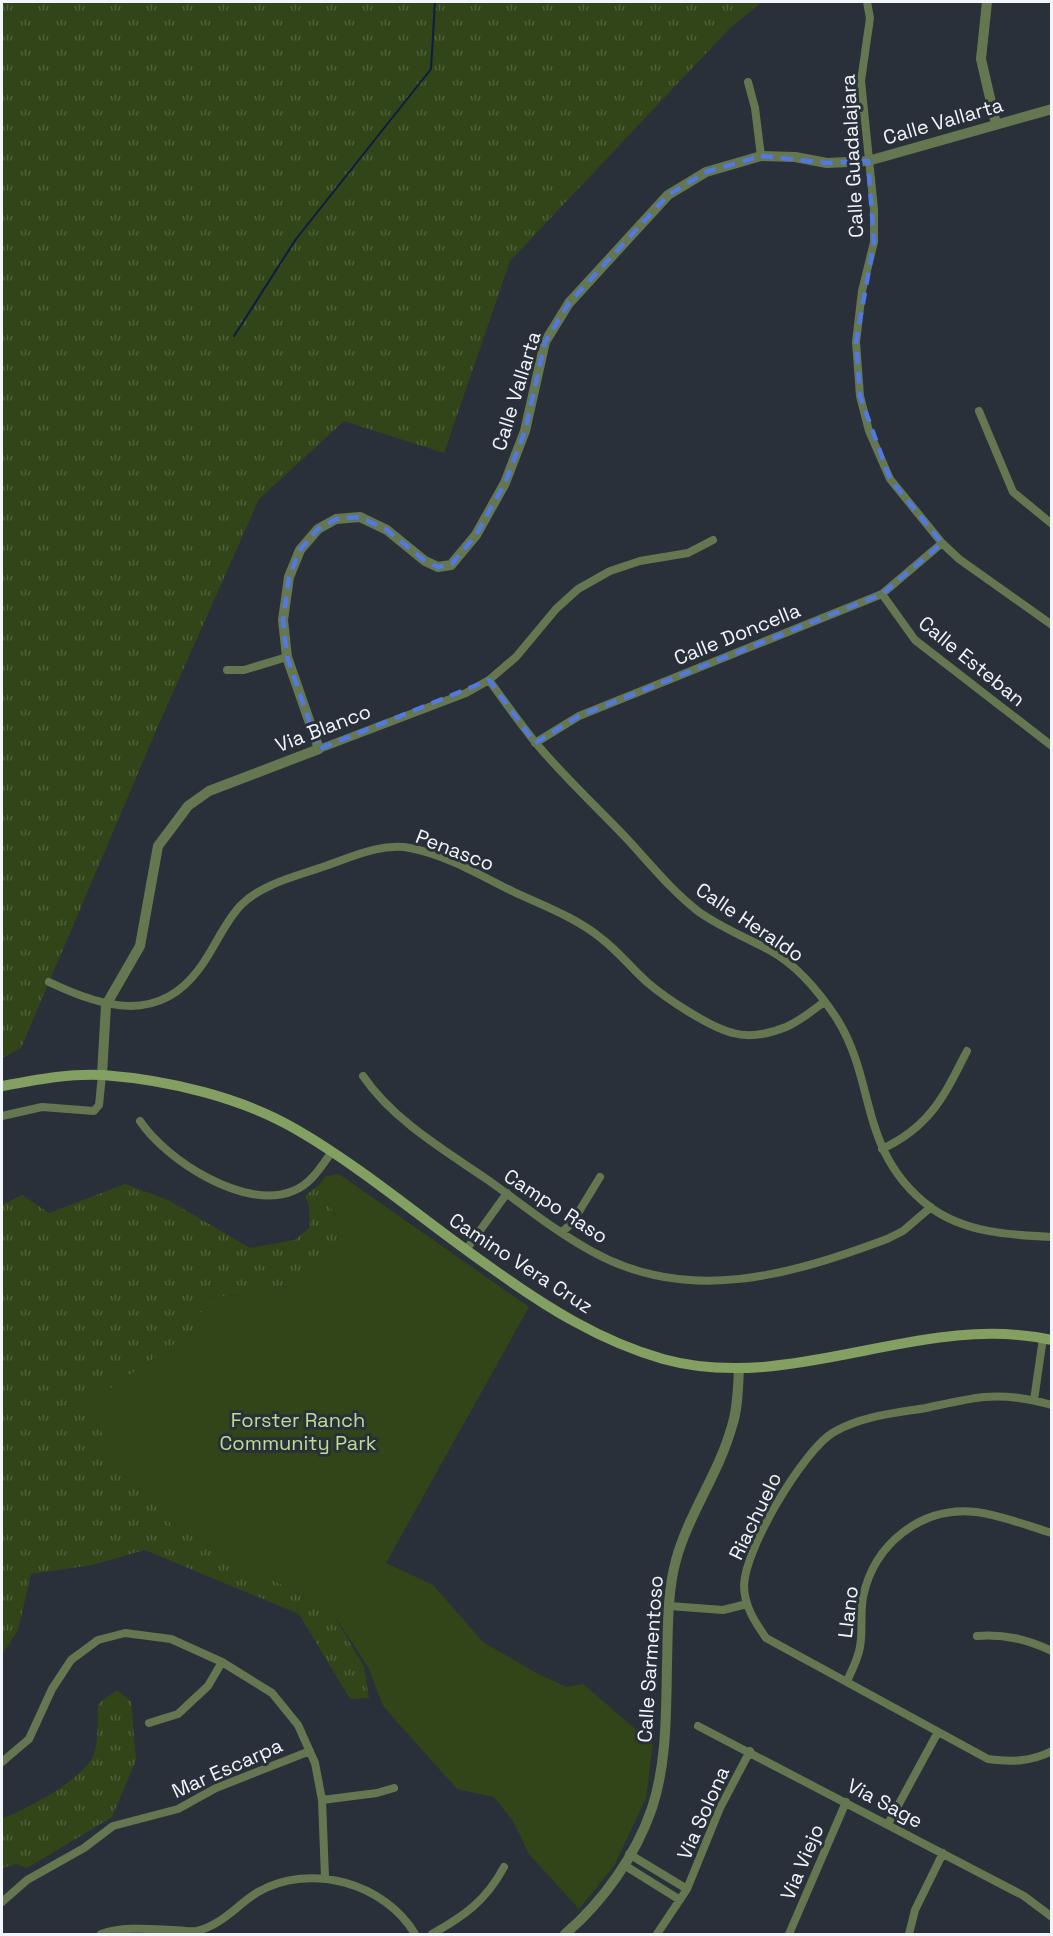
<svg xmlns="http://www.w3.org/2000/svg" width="1053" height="1936" viewBox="0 0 1053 1936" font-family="'Space Grotesk',sans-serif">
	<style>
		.grass { fill: url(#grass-tufts) }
		.park { fill: #324518 }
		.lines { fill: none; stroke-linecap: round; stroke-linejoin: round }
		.stream { stroke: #0a1e43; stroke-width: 2 }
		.minor { stroke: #657751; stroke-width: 8 }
		.tertiary { stroke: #657751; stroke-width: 10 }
		.secondary { stroke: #839f61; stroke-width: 10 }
		.marked { fill: none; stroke: #5278e1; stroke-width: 4.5; stroke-dasharray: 12 8; stroke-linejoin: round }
		.labels { text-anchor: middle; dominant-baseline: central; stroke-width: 6; stroke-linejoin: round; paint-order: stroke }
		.street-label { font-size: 20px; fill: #f2f5fb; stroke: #2a3039 }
		.park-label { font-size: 20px; fill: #bbde93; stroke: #2a3039 }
	</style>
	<defs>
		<pattern id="grass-tufts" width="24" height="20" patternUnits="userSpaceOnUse" patternTransform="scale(1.5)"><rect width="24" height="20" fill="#324518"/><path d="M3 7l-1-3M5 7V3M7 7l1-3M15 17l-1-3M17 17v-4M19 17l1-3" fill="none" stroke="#50603a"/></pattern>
	</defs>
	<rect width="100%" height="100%" fill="#2a3039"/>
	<path class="grass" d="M2,2H762L730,28L510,261L444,453L344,421L259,499L158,726L21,1048L2,1058Z
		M125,1184L168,1200L250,1248L295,1240L310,1227L309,1205L305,1196L319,1185C326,1199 335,1213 338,1227C345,1260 296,1287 270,1292C250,1295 229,1296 209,1297L192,1332L88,1404L172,1525L332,1612L364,1667L369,1698L350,1699L299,1614L145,1550L92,1565L31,1574L18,1630L2,1655V1205L22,1195L49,1213Z
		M117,1690L131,1701L136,1760L112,1817L27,1868L16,1864L2,1868V1819C27,1808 86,1780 95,1751C99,1737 97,1718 98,1704Z"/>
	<path class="park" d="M339,1174L529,1307L386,1563L433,1585L483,1642L536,1673L567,1687L583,1684L653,1744L646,1798L614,1866L579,1909L529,1854L513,1821L494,1797L457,1789L383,1706L368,1667L332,1612L172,1525L115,1458L88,1404L192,1332L209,1297C229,1296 250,1295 270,1292C296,1287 345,1260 338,1227C335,1213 326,1199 319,1185L326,1176Z"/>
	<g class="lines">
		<path class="stream" d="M234,336L296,239L431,69L435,2"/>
		<path class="minor" d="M867,2L870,18L861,81L874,209V242L862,291L856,342L860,396L869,431L890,479L942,543L959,559L1052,625
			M748,82L755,108L761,156
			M979,411L1013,492L1052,524
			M882,594L915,640L1052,746
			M227,670H244L287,657
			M489,680C504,701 519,722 535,742C564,777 598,808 629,841C651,865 673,892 699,912C722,928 747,938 771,951C798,966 820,993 837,1019C877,1083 858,1152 930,1207C965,1233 1010,1235 1052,1237
			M535,743L579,716L882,594L942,543
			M319,749L466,693L489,680L516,657L556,609L578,589L610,571L640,561L688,553L713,540
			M49,982C101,1007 158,1025 199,969C215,948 223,924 241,905C264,882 302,875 331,864C356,855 383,843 410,848C447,855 481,876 514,892C544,906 577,918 602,939C619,952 632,969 648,983C667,999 709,1027 733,1033C750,1038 771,1033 786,1027C800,1021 812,1011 824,1002
			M363,1076C393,1120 444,1150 488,1180C522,1204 556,1232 593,1252C689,1305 791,1275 887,1239L903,1231L931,1207
			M2,1116L42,1107L94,1111L99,1105L102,1075
			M140,1121C166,1160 245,1211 293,1191C310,1185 321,1167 331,1153
			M882,1149C930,1127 944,1096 967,1051
			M562,1232L572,1223L600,1177
			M466,1250L507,1193
			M1034,1400L1043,1338
			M1052,1405C1031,1399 1006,1395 984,1397C965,1399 945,1404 926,1408C895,1413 862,1416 834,1432C803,1450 745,1549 744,1585C744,1606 755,1622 766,1638L988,1759C1012,1762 1030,1762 1052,1751
			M669,1606L723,1610L747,1604
			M977,1636C1005,1634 1026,1639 1052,1651
			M847,1681C852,1670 858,1659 860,1647C863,1631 860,1613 863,1597C874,1544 921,1506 976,1512C1001,1515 1028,1526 1052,1533
			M149,1723L178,1714L208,1686L222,1662
			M698,1726L1024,1896L1052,1917
			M2,1762L29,1739L52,1689L71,1660L98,1640L125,1633L171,1639L222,1662L272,1693L298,1725L315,1763L322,1800L325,1877
			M322,1800L377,1793L394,1788
			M888,1824L938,1732
			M629,1854L687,1889
			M624,1865L680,1900
			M2,1902L27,1880L84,1848L113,1826L178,1809L216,1788L310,1751
			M101,1934C124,1926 150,1929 174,1930C181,1930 190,1932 197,1931C222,1925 237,1905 258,1892C310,1862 385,1883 415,1934
			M432,1934C464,1916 486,1901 504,1867
			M657,1934L687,1889L720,1808L750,1751
			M789,1934L846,1802
			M909,1934L915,1910L943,1853"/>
		<path class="tertiary" d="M987,2L981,59L996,124
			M102,1075L106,1005L140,946L158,846L188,806L209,791L319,749L287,657L283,620L289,577L300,550L318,529L336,519L360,517L387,530L425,561L438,567L451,565L476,535L505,483L525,431L545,342L569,303L668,195L706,172L761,156L795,157L827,163L868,161L1052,109
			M565,1934C603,1902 636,1855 652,1808C667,1763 666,1712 667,1664C668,1630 667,1593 676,1560C689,1513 719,1473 732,1426C738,1408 738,1387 739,1368"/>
		<path class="secondary" d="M2,1086C35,1080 69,1073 103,1075C168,1080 242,1097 299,1131C367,1171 428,1224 493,1269C546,1307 600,1341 663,1359C793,1395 921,1311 1052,1340"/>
	</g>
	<path class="marked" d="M761,156L827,163L868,161L874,242L856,342L860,396L890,479L942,543L882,594L579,716L535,743L489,680L319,749L287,657L283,620L289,577L300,550L318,529L336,519L360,517L387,530L425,561L438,567L451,565L476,535L505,483L525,431L545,342L569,303L668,195L706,172Z"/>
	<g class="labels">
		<g class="street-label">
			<text transform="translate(943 121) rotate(-16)">Calle Vallarta</text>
			<text transform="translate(852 156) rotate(-93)">Calle Guadalajara</text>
			<text transform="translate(516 391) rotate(-73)">Calle Vallarta</text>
			<text transform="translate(737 634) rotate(-22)">Calle Doncella</text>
			<text transform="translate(972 661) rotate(39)">Calle Esteban</text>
			<text transform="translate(323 728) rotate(-21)">Via Blanco</text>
			<text transform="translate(455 850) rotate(21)">Penasco</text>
			<text transform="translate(750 922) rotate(34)">Calle Heraldo</text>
			<text transform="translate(556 1206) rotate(33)">Campo Raso</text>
			<text transform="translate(521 1263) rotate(33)">Camino Vera Cruz</text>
			<text transform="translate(755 1516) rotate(-64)">Riachuelo</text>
			<text transform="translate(848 1612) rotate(-83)">Llano</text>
			<text transform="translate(650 1659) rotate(-86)">Calle Sarmentoso</text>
			<text transform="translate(227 1768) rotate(-24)">Mar Escarpa</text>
			<text transform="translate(885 1803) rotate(28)">Via Sage</text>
			<text transform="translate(703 1813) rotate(-66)">Via Solona</text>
			<text transform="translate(802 1862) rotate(-67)">Via Viejo</text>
		</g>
		<g class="park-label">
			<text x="298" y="1420">Forster Ranch<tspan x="298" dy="23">Community Park</tspan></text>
		</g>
	</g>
	<rect width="1053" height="1936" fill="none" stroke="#f2f5fb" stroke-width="6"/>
</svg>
